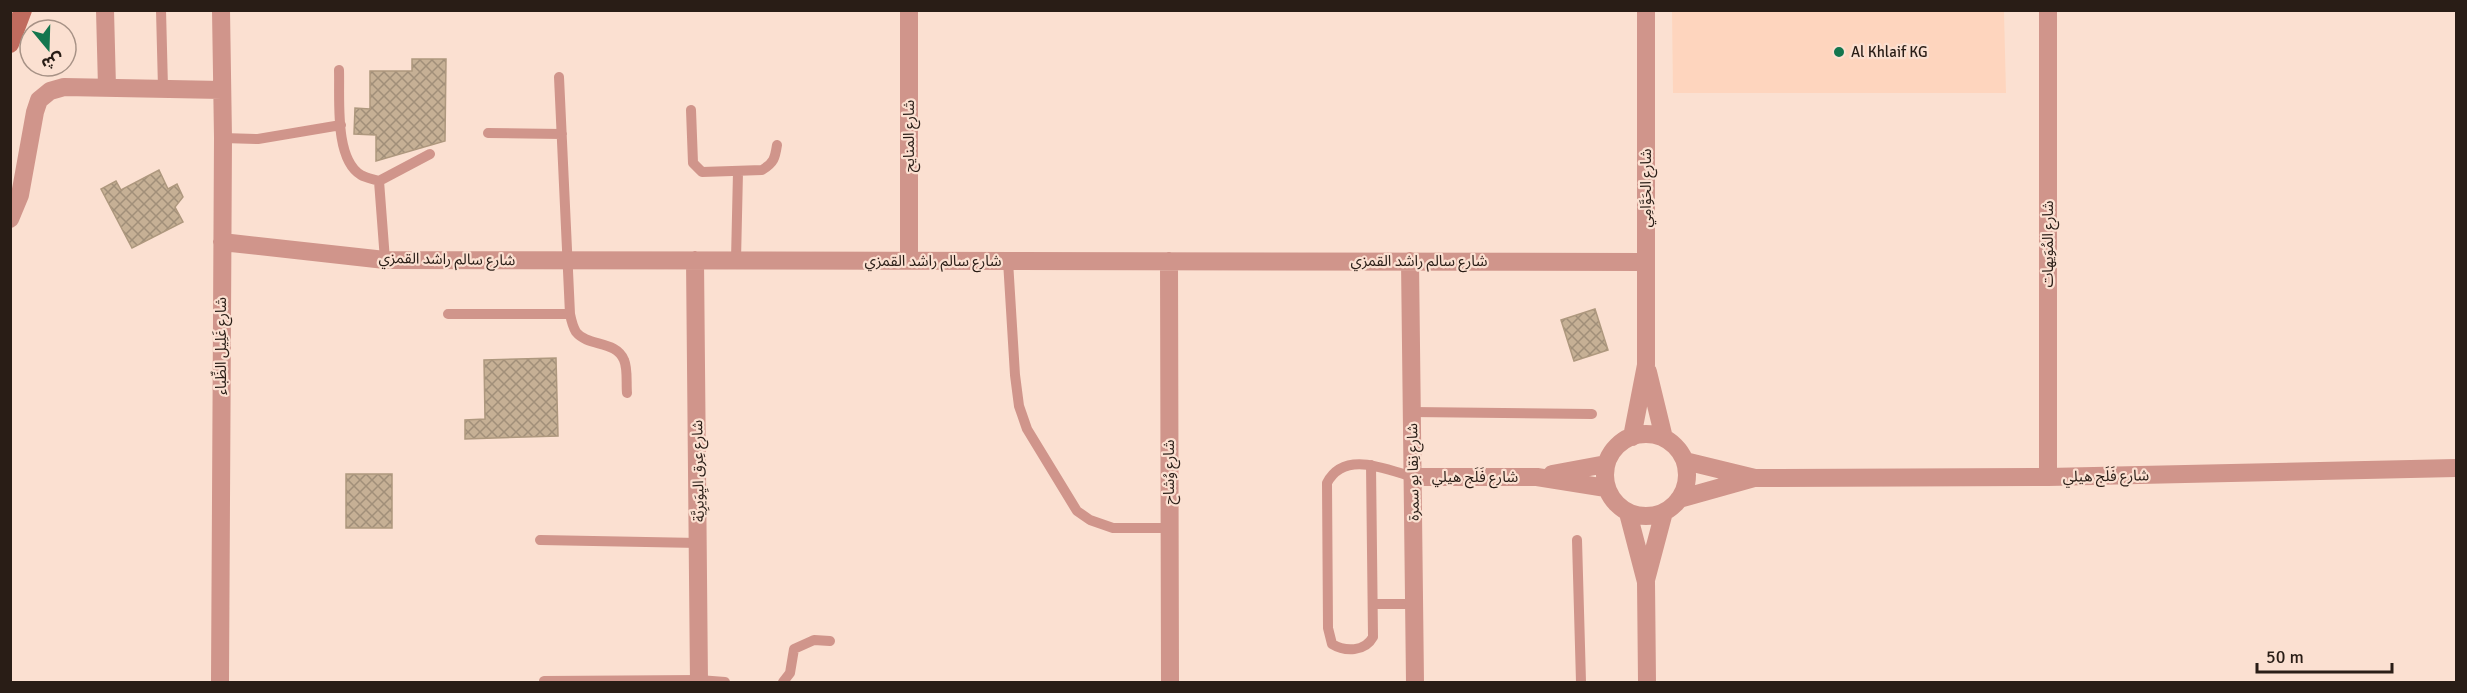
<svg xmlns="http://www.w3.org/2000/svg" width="2467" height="693" viewBox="0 0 2467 693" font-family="Signika,'Noto Sans Arabic',sans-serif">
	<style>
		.built { fill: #fed5be }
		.building { fill: url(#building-cross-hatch); stroke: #ae987e; stroke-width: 1.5 }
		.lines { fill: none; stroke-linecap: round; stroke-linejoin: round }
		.service { stroke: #d0958b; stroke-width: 10 }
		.minor { stroke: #d0958b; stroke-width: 18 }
		.secondary { stroke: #c06b5e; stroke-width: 18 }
		.poi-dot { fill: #14764e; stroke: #fbe0d1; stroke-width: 2 }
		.labels { text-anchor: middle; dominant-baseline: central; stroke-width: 4.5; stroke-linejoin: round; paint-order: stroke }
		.poi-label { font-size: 15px; fill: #291d16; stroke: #fbe0d1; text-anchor: start }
		.street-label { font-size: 15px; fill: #291d16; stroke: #fbe0d1 }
	</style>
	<defs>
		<pattern id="building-cross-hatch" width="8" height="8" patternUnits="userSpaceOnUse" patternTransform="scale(1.5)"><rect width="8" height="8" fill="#c6b095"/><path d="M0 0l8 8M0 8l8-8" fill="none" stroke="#a18f79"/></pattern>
	</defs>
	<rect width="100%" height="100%" fill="#fbe0d1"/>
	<path class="built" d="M1672,11H2004L2006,93H1673Z"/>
	<path class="building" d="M412,59H446L445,141L376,161V135L354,134L355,108L370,109V71H412Z
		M159,170L168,189L177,184L183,197L175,207L183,222L132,248L101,189L116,181L121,190Z
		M1595,309L1608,350L1574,361L1561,320Z
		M556,358L558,436L465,439V420L485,419L484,360Z
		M346,474H392V528H346Z"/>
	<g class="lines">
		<path class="service" d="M161,10L163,88
			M339,70C340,98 334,159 361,175C366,178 373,179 379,181L430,154
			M559,77L570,314C571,319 573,327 576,332C588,347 616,340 624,360C628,369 626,383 627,393
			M691,110L693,163L702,172L762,170C774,163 775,158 777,145
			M488,133L562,134
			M223,138L258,139L341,125
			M379,181L385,260
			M736,260L738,172
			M1008,261L1015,375L1019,406L1027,429L1077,511L1090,520L1113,528H1169
			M448,314H570
			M1412,412L1592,414
			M1371,465L1373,637C1365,652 1345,652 1332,644L1328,628L1327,483C1344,450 1385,469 1413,477
			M540,540L699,543
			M1577,540L1581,682
			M1374,604H1414
			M544,681L699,680L725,682
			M783,682L790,673L794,649L814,640L830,641"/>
		<path class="minor" d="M105,10L107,87
			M2048,10V477
			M10,219L20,195L35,112L39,100L50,91L64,87L222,90
			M222,242L385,260L1646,262
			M695,260L699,682
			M909,261V10
			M1169,261L1170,682
			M1410,261L1415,682
			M1648,372L1664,438
			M1605 475a41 41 0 1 1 82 0a41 41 0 1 1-82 0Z
			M1632,437L1646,365V10
			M1685,461L1755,478L2048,477L2456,468
			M1552,474L1606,464
			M1413,477H1537L1606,488
			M1679,499L1754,478
			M1628,513L1646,582L1647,682
			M1646,580L1664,512
			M220,682L223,138L221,10"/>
		<path class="secondary" d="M10,44L23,10"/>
	</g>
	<circle class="poi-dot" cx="1839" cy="52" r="6"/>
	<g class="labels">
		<g class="poi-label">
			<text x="1851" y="52">Al Khlaif KG</text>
		</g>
		<g class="street-label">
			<text transform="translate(909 136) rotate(-90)">شارع المنايح</text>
			<text transform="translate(1646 188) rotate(-90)">شارع الحَوَّامِي</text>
			<text transform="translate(2048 244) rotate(-90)">شارع المُوَيهات</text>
			<text transform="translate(447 259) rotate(1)">شارع سالم راشد القمزي</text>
			<text x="933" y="261">شارع سالم راشد القمزي</text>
			<text x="1419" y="261">شارع سالم راشد القمزي</text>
			<text transform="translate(221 346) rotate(-90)">شارع غَلِيل الظِّباء</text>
			<text transform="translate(698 471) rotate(-91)">شارع عِرق اليِوَيرِيَّة</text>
			<text transform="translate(1169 472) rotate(-90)">شارع وُشاح</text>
			<text transform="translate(1413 472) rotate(-91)">شارع نِقا بو سمرة</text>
			<text transform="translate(2106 476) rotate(-1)">شارع فَلَج هيلي</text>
			<text x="1475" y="477">شارع فَلَج هيلي</text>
		</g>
	</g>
	<rect width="2467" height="693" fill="none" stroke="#291d16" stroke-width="24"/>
	<g transform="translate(48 48) rotate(161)"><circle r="28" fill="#fbe0d1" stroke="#a79286" stroke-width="1.5"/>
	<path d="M0-4.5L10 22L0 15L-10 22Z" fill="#14764e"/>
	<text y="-9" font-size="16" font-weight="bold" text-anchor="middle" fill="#291d16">ش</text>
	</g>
	<path d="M2257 663v9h135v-9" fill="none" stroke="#291d16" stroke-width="3"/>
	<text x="2266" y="663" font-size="18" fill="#291d16" stroke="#fbe0d1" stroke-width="4.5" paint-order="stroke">50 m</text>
</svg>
